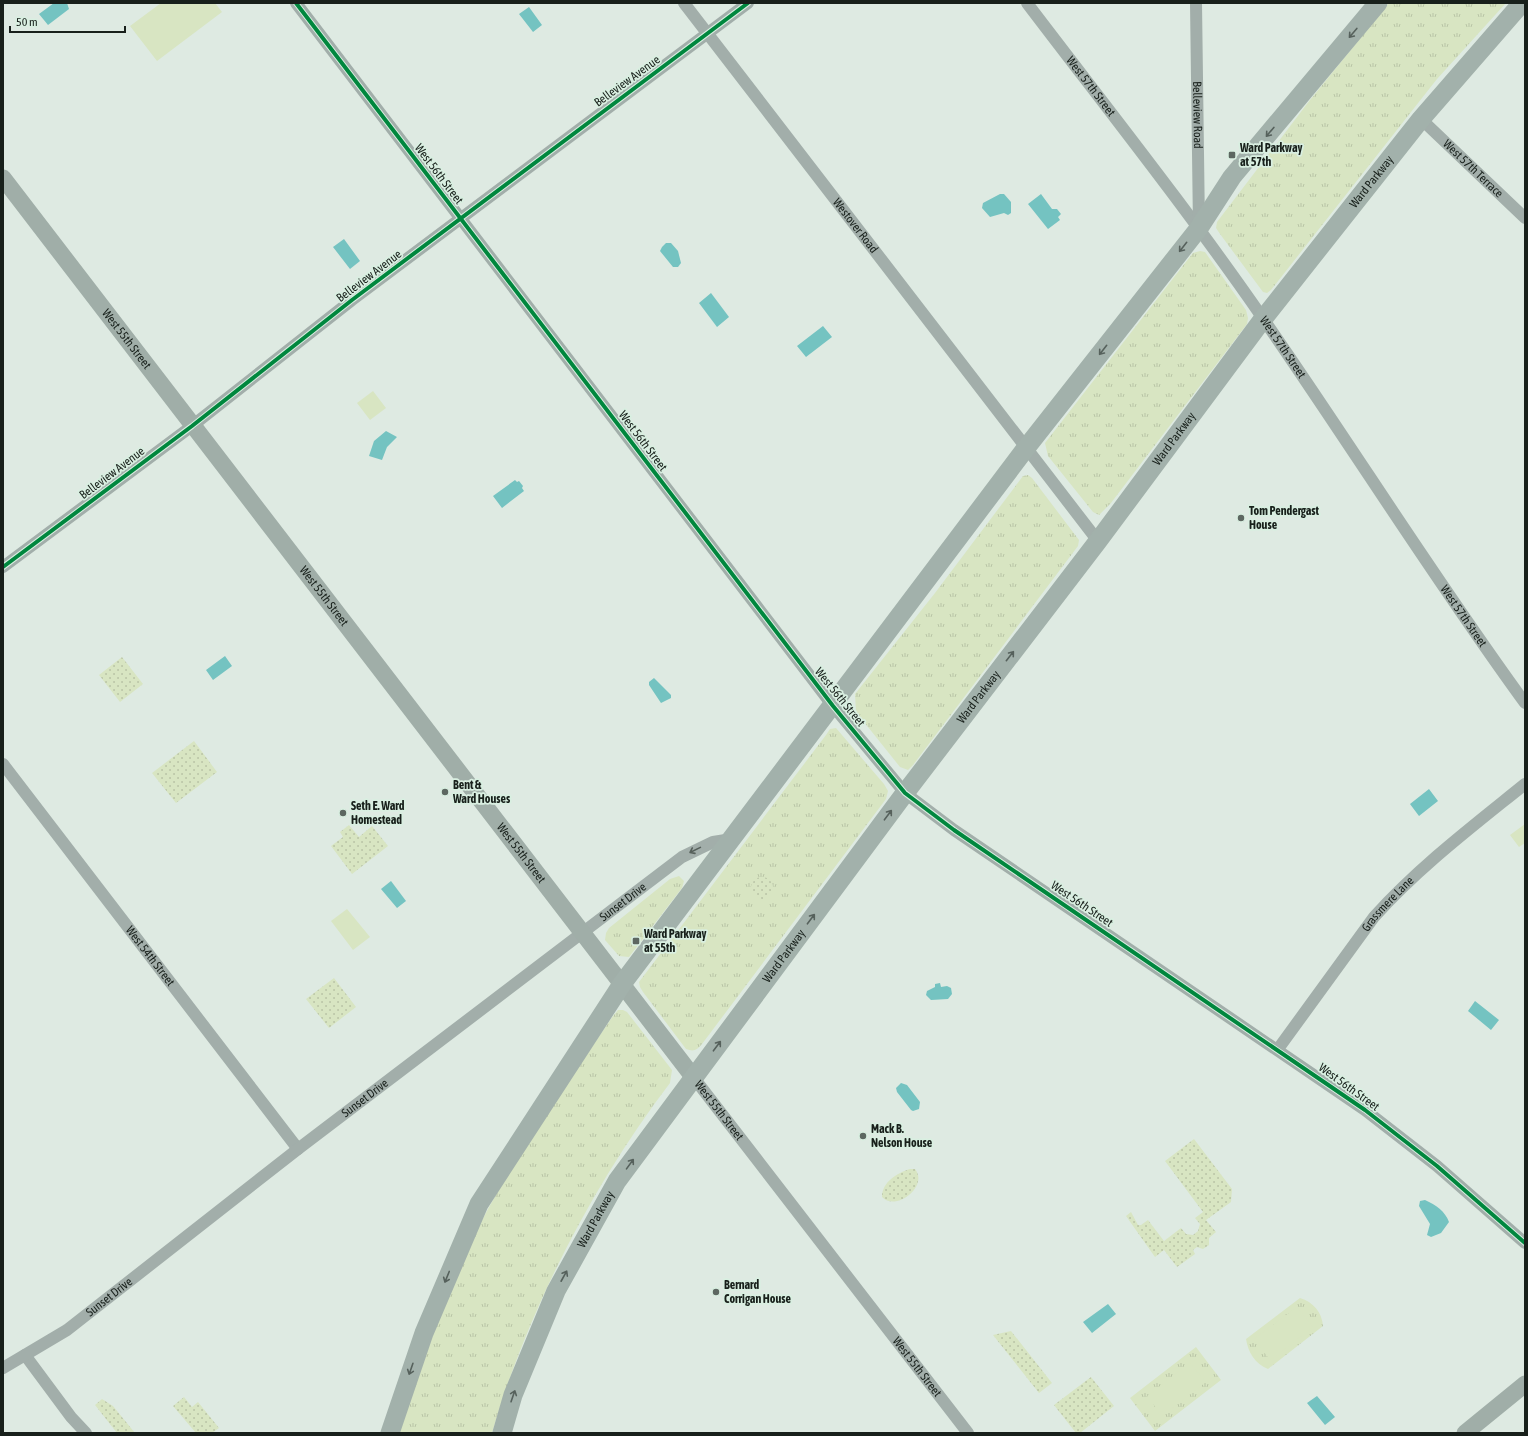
<svg xmlns="http://www.w3.org/2000/svg" width="1528" height="1436" viewBox="0 0 1528 1436" font-family="'Asap Condensed',sans-serif">
	<style>
		.grass { fill: url(#grass-tufts) }
		.garden { fill: url(#garden-dots) }
		.pitch { fill: #d8e5c2 }
		.water { fill: #74c3c1 }
		.lines { fill: none; stroke-linecap: round; stroke-linejoin: round }
		.minor { stroke: #a2aeaa; stroke-width: 12 }
		.secondary { stroke: #a0aea8; stroke-width: 17 }
		.primary { stroke: #a2b1ab; stroke-width: 19 }
		.cycleway-casing { stroke: #d9efe1; stroke-width: 6 }
		.cycleway { stroke: #00873e; stroke-width: 4 }
		.oneway { stroke: #56615c }
		.oneway2 { stroke: #56605b }
		.poi-dot { fill: #5d6761; stroke: #d9efe1; stroke-width: 1.5 }
		.labels { text-anchor: middle; dominant-baseline: central; stroke-width: 3.5; stroke-linejoin: round; paint-order: stroke }
		.street-label { font-size: 12px; fill: #18201b; stroke: #d9efe1 }
		.poi-label { font-size: 12px; font-weight: bold; fill: #18201b; stroke: #d9efe1; text-anchor: start }
	</style>
	<defs>
		<pattern id="grass-tufts" width="24" height="20" patternUnits="userSpaceOnUse"><rect width="24" height="20" fill="#d8e5c2"/><path d="M3 7l-1-3M5 7V3M7 7l1-3M15 17l-1-3M17 17v-4M19 17l1-3" fill="none" stroke="#b9c4a6"/></pattern>
		<pattern id="garden-dots" width="8" height="8" patternUnits="userSpaceOnUse"><rect width="8" height="8" fill="#d8e5c2"/><path d="M2 2h.1M6 6h.1" fill="none" stroke="#b9c4a6" stroke-width="1.8" stroke-linecap="round"/></pattern>
	</defs>
	<rect width="100%" height="100%" fill="#deeae2"/>
	<path class="grass" d="M1389,3H1506L1437,79L1271,290L1267,293L1263,292L1220,234L1216,228L1217,222L1310,100Z
		M1200,251L1205,252L1246,310L1248,318L1247,324L1111,503L1099,515L1093,512L1048,456L1045,443L1182,267L1193,253Z
		M1028,475L1032,478L1079,540L1078,546L913,765L908,770L900,767L856,712L855,694L935,593L1023,476Z
		M836,728L884,784L888,791L886,799L702,1044C697,1050 694,1052 686,1049L643,992L640,987L639,982L826,735L830,729Z
		M679,876L684,881L682,888L629,957L619,956L605,940L606,933L609,928L670,879Z
		M618,1010H623L627,1012L672,1070L670,1083C592,1185 528,1310 492,1433H399C424,1357 450,1279 488,1209C525,1141 570,1079 613,1016Z
		M1300,1298C1313,1302 1322,1312 1323,1326L1268,1369C1255,1364 1248,1352 1246,1339Z
		M1196,1347L1221,1380L1155,1431L1130,1398Z"/>
	<path class="garden" d="M122,657L143,684L120,702L99,675Z
		M194,741L217,772L176,803L152,773Z
		M349,825L359,837L372,826L388,846L352,874L331,846L343,837L340,832Z
		M751 888a11 11 0 1 1 22 0a11 11 0 1 1-22 0Z
		M334,978L356,1007L329,1028L306,999Z
		M1194,1139L1232,1189L1231,1202L1206,1220L1216,1232L1209,1238V1245L1203,1249L1197,1247L1193,1250L1195,1254L1177,1267L1164,1250L1155,1257L1126,1216L1131,1212L1138,1225H1141L1148,1220L1164,1241L1181,1228L1186,1234L1193,1235L1198,1231L1200,1224L1195,1218L1203,1212L1165,1161Z
		M910,1169H915C929,1186 896,1212 882,1197C882,1182 897,1173 910,1169Z
		M1011,1331L1052,1383L1039,1393L993,1335Z
		M1091,1377L1114,1406L1080,1433H1076L1054,1405Z
		M184,1397L192,1407L198,1402L219,1428L212,1433H196L173,1406Z
		M102,1399L113,1406L135,1433H117L95,1405Z"/>
	<path class="pitch" d="M161,3H215L222,12L157,61L130,26Z
		M373,391L386,408L370,420L357,403Z
		M1525,824V843L1519,847L1510,835Z
		M347,909L370,937L353,950L331,921Z
		M1297,1307L1313,1327L1270,1360L1254,1339Z
		M1190,1363L1206,1382L1162,1416L1147,1396Z"/>
	<path class="water" d="M54,3H67L69,9L48,25L39,14Z
		M529,7L542,25L533,32L519,14Z
		M1000,194H1004L1011,202V213L1008,215L1004,213L990,217L982,208L983,203Z
		M1041,194L1052,209H1057L1061,214L1058,217L1060,220L1048,229L1028,204Z
		M344,239L360,261L350,269L333,247Z
		M666,243H671L678,251L681,263L678,267H673L660,251L662,247Z
		M711,293L729,317L717,327L699,303Z
		M823,326L832,337L806,357L797,346Z
		M386,431L397,437L387,447L382,460L369,456L374,441Z
		M515,480L517,482L519,481L523,486L522,488L524,491L502,508L493,496Z
		M225,656L232,666L213,680L206,670Z
		M654,678L671,695V698L661,703L649,685V682Z
		M1429,789L1438,801L1419,816L1410,804Z
		M391,881L406,901L397,908L381,889Z
		M940,983L941,987L947,986L951,988L952,994L948,999L931,1000L926,995L927,991L935,987V984Z
		M1475,1001L1499,1020L1491,1030L1468,1011Z
		M901,1083L907,1085L920,1102L919,1109L913,1111L911,1110L897,1092L896,1088Z
		M1425,1200C1436,1205 1445,1211 1449,1222L1441,1233L1431,1237L1427,1235L1430,1224L1419,1206L1420,1201Z
		M1108,1304L1116,1314L1092,1333L1083,1322Z
		M1317,1396L1335,1417L1325,1425L1307,1403Z"/>
	<g class="lines">
		<g class="minor">
			<path d="M296,3L833,706L905,793L954,830L1365,1110L1437,1166L1525,1243"/>
			<path id="s1" d="M684,3L1098,541"/>
			<path id="s2" d="M1027,3C1106,107 1188,210 1262,317C1351,445 1433,577 1525,703"/>
			<path id="s3" d="M1196,3L1199,228"/>
			<path id="s4" d="M1421,119L1525,218"/>
			<path d="M3,567L192,426L352,300L748,3"/>
			<path id="s5" d="M3,764L298,1149"/>
			<path id="s6" d="M1278,1049L1374,917C1419,867 1473,826 1525,784"/>
			<path id="s7" d="M694,1078L968,1433"/>
			<path d="M25,1355L71,1417L86,1433"/>
			<path id="s8" d="M3,1368L67,1330L298,1149L682,857L713,842L732,839"/>
		</g>
		<g class="secondary">
			<path id="s9" d="M3,178L694,1078"/>
			<path d="M1465,1433L1525,1384"/>
		</g>
		<g class="primary">
			<path d="M390,1433L424,1333L479,1204L622,984L1026,448L1199,228L1232,177L1378,3"/>
			<path id="s10" d="M502,1433L513,1395L556,1291L617,1181L905,793L1098,541L1263,319L1421,119L1522,3"/>
		</g>
		<defs>
			<path id="cycleway" d="M296,3L833,706L905,793L954,830L1365,1110L1437,1166L1525,1243
				M3,567L192,426L352,300L748,3"/>
		</defs>
		<use href="#cycleway" class="cycleway-casing"/>
		<use href="#cycleway" class="cycleway"/>
	</g>
	<defs><path id="oneway-shaft" d="M-6 0H5M1.5-3L5.5 0L1.5 3" fill="none" stroke-width="1.6" stroke-linecap="round" stroke-linejoin="round"/></defs>
	<g class="oneway">
		<use href="#oneway-shaft" transform="translate(1353 33) rotate(130)"/>
		<use href="#oneway-shaft" transform="translate(1270 132) rotate(130)"/>
		<use href="#oneway-shaft" transform="translate(1183 247) rotate(128)"/>
		<use href="#oneway-shaft" transform="translate(1103 350) rotate(128)"/>
		<use href="#oneway-shaft" transform="translate(1010 656) rotate(-52)"/>
		<use href="#oneway-shaft" transform="translate(888 815) rotate(-53)"/>
		<use href="#oneway-shaft" transform="translate(811 919) rotate(-53)"/>
		<use href="#oneway-shaft" transform="translate(717 1046) rotate(-53)"/>
		<use href="#oneway-shaft" transform="translate(630 1164) rotate(-54)"/>
		<use href="#oneway-shaft" transform="translate(564 1276) rotate(-61)"/>
		<use href="#oneway-shaft" transform="translate(447 1277) rotate(112)"/>
		<use href="#oneway-shaft" transform="translate(411 1369) rotate(109)"/>
		<use href="#oneway-shaft" transform="translate(513 1396) rotate(-71)"/>
	</g>
	<use class="oneway2" href="#oneway-shaft" transform="translate(695 850) rotate(154)"/>
	<g class="poi-dot">
		<rect x="1228" y="151" width="8" height="8" rx="2"/>
		<circle cx="1241" cy="518" r="4"/>
		<circle cx="445" cy="792" r="4"/>
		<circle cx="343" cy="813" r="4"/>
		<rect x="632" y="937" width="8" height="8" rx="2"/>
		<circle cx="863" cy="1136" r="4"/>
		<circle cx="716" cy="1292" r="4"/>
	</g>
	<g class="labels">
		<g class="street-label">
			<text transform="translate(627 81) rotate(-36)">Belleview Avenue</text>
			<text stroke="none"><textPath href="#s2" startOffset="105">West 57th Street</textPath></text>
			<text stroke="none"><textPath href="#s3" startOffset="112">Belleview Road</textPath></text>
			<text stroke="none"><textPath href="#s4" startOffset="72">West 57th Terrace</textPath></text>
			<text transform="translate(439 174) rotate(53)">West 56th Street</text>
			<text stroke="none"><textPath href="#s10" startOffset="1530">Ward Parkway</textPath></text>
			<text stroke="none"><textPath href="#s1" startOffset="281">Westover Road</textPath></text>
			<text transform="translate(369 276) rotate(-37)">Belleview Avenue</text>
			<text stroke="none"><textPath href="#s9" startOffset="203">West 55th Street</textPath></text>
			<text stroke="none"><textPath href="#s2" startOffset="429">West 57th Street</textPath></text>
			<text stroke="none"><textPath href="#s10" startOffset="1206">Ward Parkway</textPath></text>
			<text transform="translate(643 441) rotate(53)">West 56th Street</text>
			<text transform="translate(112 473) rotate(-37)">Belleview Avenue</text>
			<text stroke="none"><textPath href="#s9" startOffset="527">West 55th Street</textPath></text>
			<text stroke="none"><textPath href="#s2" startOffset="753">West 57th Street</textPath></text>
			<text transform="translate(840 697) rotate(51)">West 56th Street</text>
			<text stroke="none"><textPath href="#s10" startOffset="882">Ward Parkway</textPath></text>
			<text stroke="none"><textPath href="#s9" startOffset="851">West 55th Street</textPath></text>
			<text stroke="none"><textPath href="#s8" startOffset="776">Sunset Drive</textPath></text>
			<text transform="translate(1082 904) rotate(34)">West 56th Street</text>
			<text stroke="none"><textPath href="#s6" startOffset="182">Grassmere Lane</textPath></text>
			<text stroke="none"><textPath href="#s5" startOffset="242">West 54th Street</textPath></text>
			<text stroke="none"><textPath href="#s10" startOffset="558">Ward Parkway</textPath></text>
			<text transform="translate(1349 1087) rotate(36)">West 56th Street</text>
			<text stroke="none"><textPath href="#s8" startOffset="452">Sunset Drive</textPath></text>
			<text stroke="none"><textPath href="#s7" startOffset="41">West 55th Street</textPath></text>
			<text stroke="none"><textPath href="#s10" startOffset="234">Ward Parkway</textPath></text>
			<text stroke="none"><textPath href="#s8" startOffset="128">Sunset Drive</textPath></text>
			<text stroke="none"><textPath href="#s7" startOffset="365">West 55th Street</textPath></text>
		</g>
		<g class="poi-label">
			<text x="1240" y="148">Ward Parkway<tspan x="1240" dy="14">at 57th</tspan></text>
			<text x="1249" y="511">Tom Pendergast<tspan x="1249" dy="14">House</tspan></text>
			<text x="453" y="785">Bent &amp;<tspan x="453" dy="14">Ward Houses</tspan></text>
			<text x="351" y="806">Seth E. Ward<tspan x="351" dy="14">Homestead</tspan></text>
			<text x="644" y="934">Ward Parkway<tspan x="644" dy="14">at 55th</tspan></text>
			<text x="871" y="1129">Mack B.<tspan x="871" dy="14">Nelson House</tspan></text>
			<text x="724" y="1285">Bernard<tspan x="724" dy="14">Corrigan House</tspan></text>
		</g>
	</g>
	<rect width="1528" height="1436" fill="none" stroke="#18201b" stroke-width="8"/>
	<path d="M10 26v6h115v-6" fill="none" stroke="#18201b" stroke-width="2"/>
	<text x="16" y="26" font-size="12" fill="#18201b" stroke="#d9efe1" stroke-width="3" paint-order="stroke">50 m</text>
</svg>
